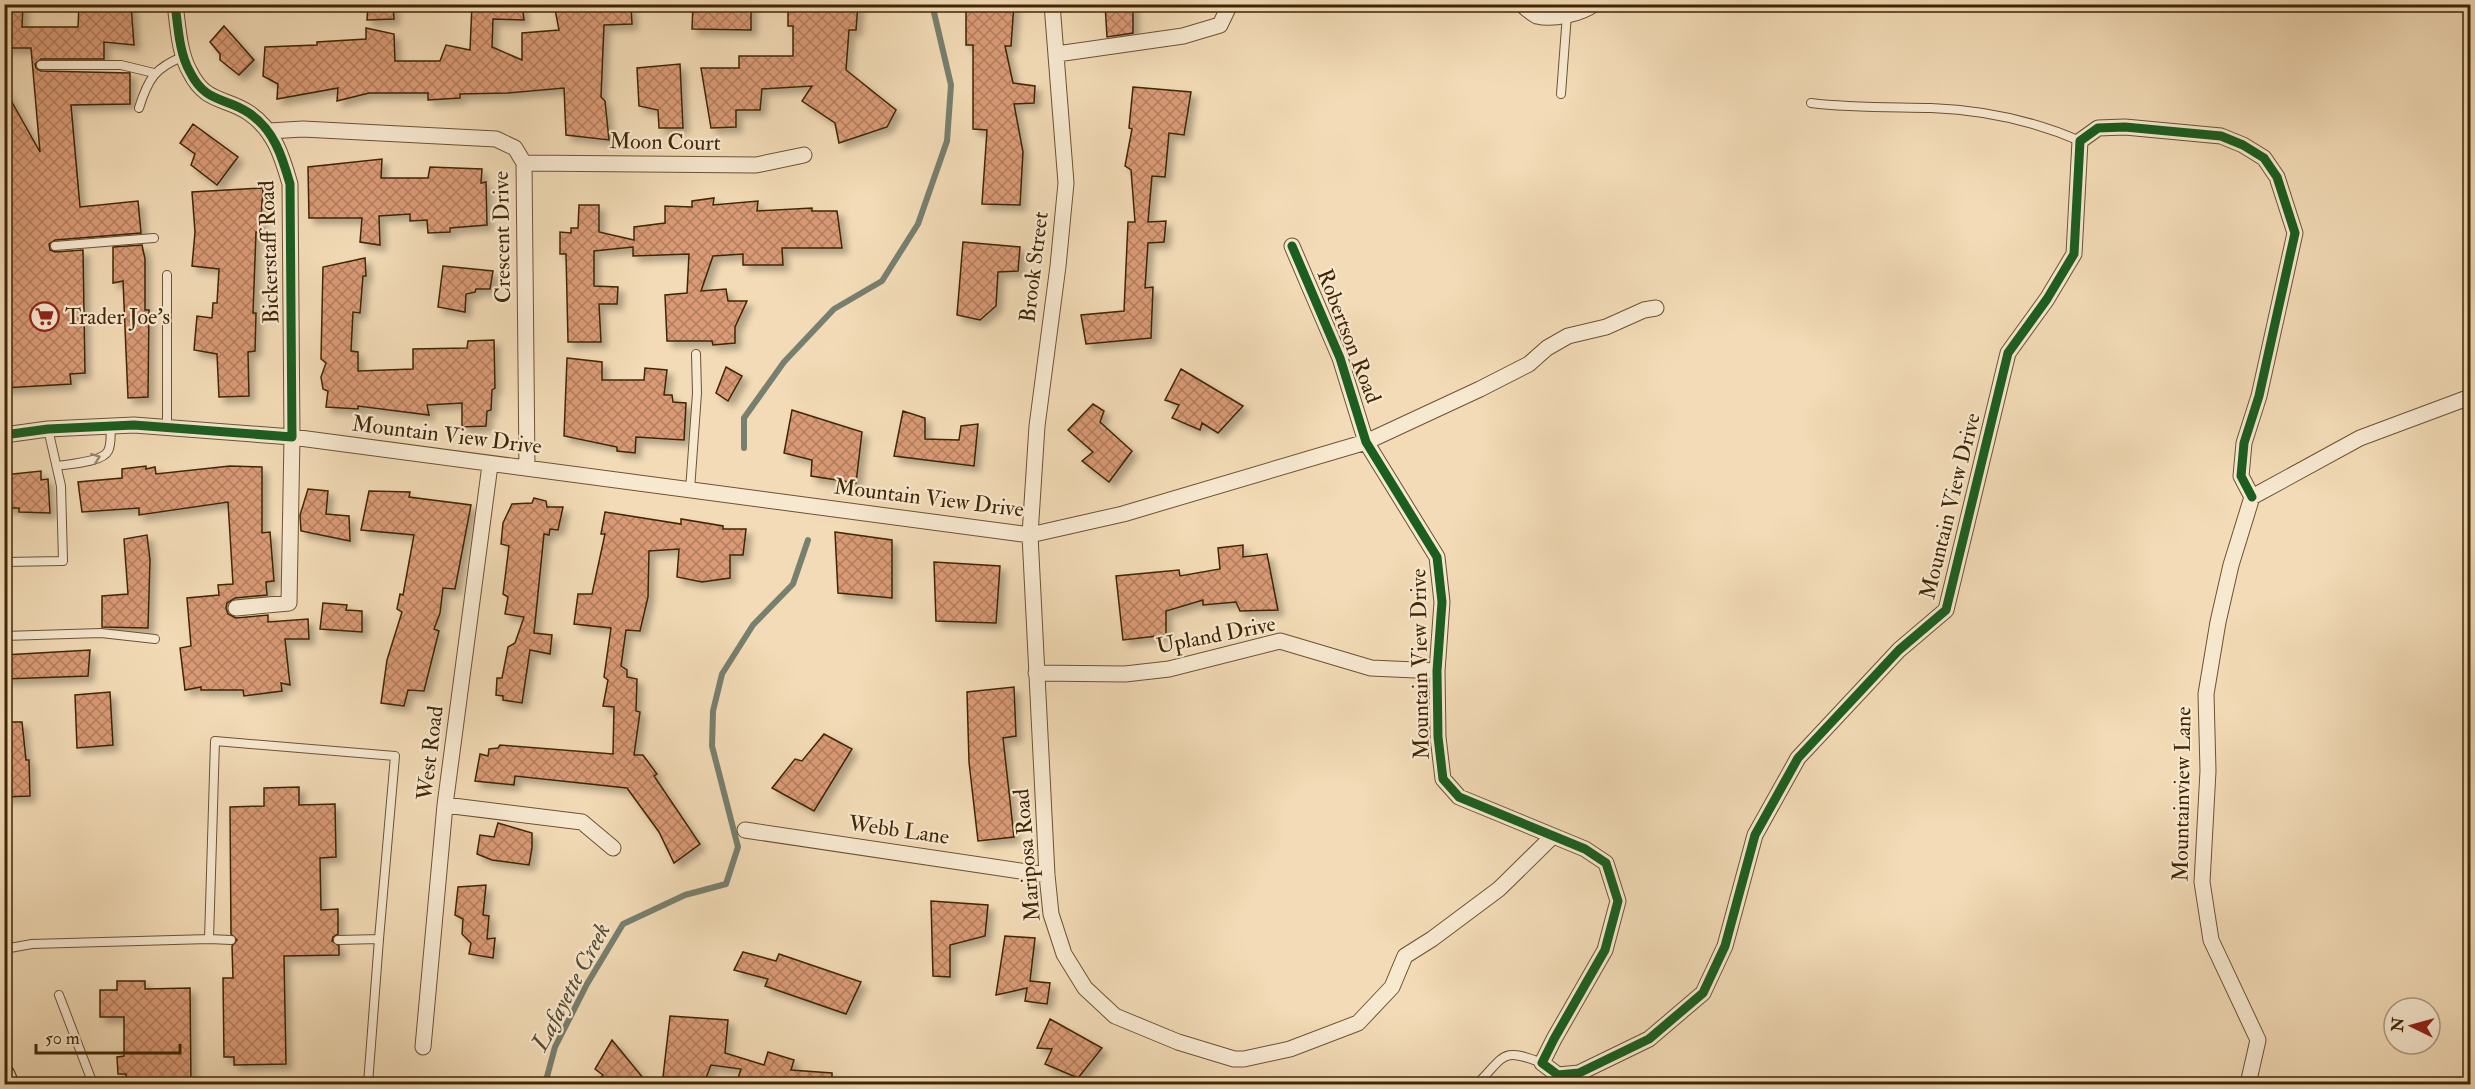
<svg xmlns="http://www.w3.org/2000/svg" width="2475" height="1089" viewBox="0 0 2475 1089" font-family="'IM FELL Double Pica',serif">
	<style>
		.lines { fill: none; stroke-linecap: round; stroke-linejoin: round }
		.stream { stroke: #777f6e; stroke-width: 6 }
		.building { fill: url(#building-cross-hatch); stroke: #3f2605; stroke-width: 1.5; filter: url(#shadow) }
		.lane-casing { stroke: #6c5331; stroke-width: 10 }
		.street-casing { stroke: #6c5331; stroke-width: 17 }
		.secondary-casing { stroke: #3f2605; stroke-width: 23 }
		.lane { stroke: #f7e8d0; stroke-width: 8 }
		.street { stroke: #f7e8d0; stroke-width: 15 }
		.secondary { stroke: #f7e8d0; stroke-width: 21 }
		.cycleway-casing { stroke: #f7e8d0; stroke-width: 13 }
		.cycleway { stroke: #1b5e20; stroke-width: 9 }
		.oneway { stroke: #9b876a }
		.labels { text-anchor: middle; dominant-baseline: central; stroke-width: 4.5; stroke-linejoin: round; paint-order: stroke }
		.street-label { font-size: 22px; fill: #3f2605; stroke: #f7e8d0 }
		.poi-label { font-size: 22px; fill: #3f2605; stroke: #f7e8d0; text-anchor: start }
		.water-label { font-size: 24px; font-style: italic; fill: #564b31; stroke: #f7e8d0 }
	</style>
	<defs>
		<pattern id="building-cross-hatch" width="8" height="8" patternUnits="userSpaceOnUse" patternTransform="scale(1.5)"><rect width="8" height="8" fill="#d99a75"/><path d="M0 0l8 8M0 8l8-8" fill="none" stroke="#b17d5e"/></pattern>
		<filter id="shadow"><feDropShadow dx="5.5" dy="5.5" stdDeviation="3" flood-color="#0004"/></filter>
	</defs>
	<rect width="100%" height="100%" fill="#f2dbb6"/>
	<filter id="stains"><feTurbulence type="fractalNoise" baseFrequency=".00333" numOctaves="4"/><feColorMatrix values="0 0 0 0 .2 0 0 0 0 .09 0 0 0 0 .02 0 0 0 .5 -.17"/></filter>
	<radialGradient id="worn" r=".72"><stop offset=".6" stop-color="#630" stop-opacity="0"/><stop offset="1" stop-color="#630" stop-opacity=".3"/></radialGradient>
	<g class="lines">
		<path class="stream" d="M744,448V418L784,362L834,309L882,281L918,224L947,141L951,85L932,4
			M545,1084L555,1047L587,984L623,924L685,895L726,884L738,847L712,746L713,711L722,674L753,625L793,584L808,540"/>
	</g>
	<path class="building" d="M4,4H23L22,27H78L79,4H131L134,45L104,42V59H41L35,64L36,68L41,71L130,73V104L71,105L80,207L138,201L141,233L55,240L49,244L50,250L55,252L83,250L85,373L70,374L71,384L4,388V88L40,152L31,48H4Z
		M368,4H393L394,19L367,20Z
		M472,4H522L524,20L493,19L492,47L522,60V33L559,30L554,4L631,6L632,24L604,25L601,97L605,101L609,140L566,135L564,88L508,93L460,94V98L428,100V93H369L337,101L338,88L277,99L278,84L263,76L265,47L317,45V42L366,39V28L394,34L395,61H440L446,45L470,50Z
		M693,4H751V30L692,29Z
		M788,4H858L856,30H849L846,70L896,110L887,127L839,143L835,123L802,101L812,86L762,89L760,110H736V127L711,128L701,68H739V56H793V26H788Z
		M966,4H1014L1011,46H1005L1013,83L1035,86L1034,103L1014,104L1023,152L1020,205L982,204L987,130L973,129V45H966Z
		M1105,4H1133V33L1107,37Z
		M224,26L254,60L239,75L220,60V54L210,42Z
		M680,64L683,128H659L658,110L639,106L637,68Z
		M1133,87L1191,92L1184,135L1169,133L1165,177L1152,176L1148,222L1166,221L1164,242L1148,243L1145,288L1153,287L1151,338L1086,344L1081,315L1124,311L1128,222H1135L1131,170L1125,166L1132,129L1129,128Z
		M193,124L238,157L217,185L191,165L195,154L180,143Z
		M382,159L381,178H428L430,167L482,169L481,183L486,182L487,225L450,228V232L428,233L427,220L410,221V214L379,216L380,245L360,242L362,218H309L308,167Z
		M263,188L260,233L256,232L253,313H256L255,351L248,352L249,396L219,397L217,354L194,350L197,316L212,318L213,303H217L219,269L192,266L195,232L192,192Z
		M714,198L713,205L758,201L757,211L812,208V211H837L842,248H782L783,265H743V254L713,256L701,291L726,289L728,301H747L735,327V343L713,345L712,341H667L665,295L687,293L689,254L633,256V247L594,251V286L618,287L617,304H599L601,342H568L566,254H560V232L571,233V228H578L579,205H599V232L634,240V227L665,223V206L692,207V201Z
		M963,242L1020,247L1018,271L998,272L996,306L980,320L957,315Z
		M142,245L145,259V310H149L148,397L128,398L123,281L113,283V247Z
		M365,258L366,276H363L360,313L353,312L351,351L358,352V371L413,369V349L467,348L468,341L494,340L495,388L492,390L491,410L487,411L486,426L462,427V403L427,405L429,415L358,406V409L326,407L328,391L323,389L321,377L326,363L321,359L323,267Z
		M443,266L493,271L490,289H476L475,292L466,294L465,312L438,307Z
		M567,358L602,362V380H644L645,368L667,370L664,395H672L673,402L686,403L684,440L636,437L635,453L617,451V447L564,436Z
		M726,367L742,376L728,401L716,393Z
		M1181,369L1243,406L1218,433L1202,423L1200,430L1172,418L1179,405L1165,400Z
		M1093,404L1104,411L1100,422L1132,451L1109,482L1082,461L1093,452L1068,430Z
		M792,410L862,432L856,483L811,476L812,460L784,453Z
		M903,411L925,418V439L959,440L961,426L978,424L974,466L894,456Z
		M146,466V469L155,467L156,474L230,466L262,467V533L270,532L274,581L266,582L267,595L235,598L227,603L226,608L228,614L236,618L268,615V622L308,619L309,639H285L290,685L281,683L282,691L244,696L243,690H201V687L185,690L180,648L191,646L187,598L219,595L218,585L233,584L228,502L139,515V508L82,512L78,482L122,478V469Z
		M41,471V480L48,479L50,513L19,512V508H4V475Z
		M308,489L328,491L326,514L349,516L350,541L301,531L300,515Z
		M369,491L410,492L409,497L471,505L455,589L443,588L440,613L434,629L439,631L424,691L408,690L404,706L381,703L387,660L402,612L397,609L400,594L403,595L414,535L361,530Z
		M534,498L546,501L547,507H563L558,530L550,529L549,535L544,534L534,633L552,635L550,654L530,650L522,703L503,700V696L496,695L497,678H502L508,647L515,643L524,617L505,614L508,597L503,594L509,546L501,544L503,523L512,504L532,503Z
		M605,512L681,524V519L723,526V529H746L743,555H730V578L702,582L677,577L679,549L649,551L648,597L640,631L626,630L621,666L627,670V677L637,679L636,711L640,712L634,755H643L657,774L654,776L700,844L674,863L659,832L627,788L515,776L514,785L475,781L480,754L488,756L489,749L498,748L500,745L613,754L614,707L603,706L608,680L604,677L611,628L574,624L578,594H592L605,534H601Z
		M835,532L892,540V598L838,593Z
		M147,535L150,560L148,628L102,627V596L128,594L124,539Z
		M1243,545V557L1267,554L1278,610L1240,611L1236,602L1203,605V600L1166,611V635L1123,640L1116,576L1179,570L1180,576L1220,569L1218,548Z
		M934,562L1000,566L996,623L936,621Z
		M323,603L347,605L346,610L362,611V632L320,629Z
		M90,650L88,676L4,679V655Z
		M1014,687L1016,736L1003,738L1014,837L978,841L969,762L967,692Z
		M110,692L113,745L77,748L75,695Z
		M4,722H22L26,760H29L30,796L4,797Z
		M824,734L852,749L814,811L772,788L795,759L802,761Z
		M299,787V805L335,804L336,857L320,858L321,910L338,909V934L333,937L332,941L339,946V955L284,956L286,1064L234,1065V1057H224L223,978H233L232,946L237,940L231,934L230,807L264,806V788Z
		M498,823L532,833V848L529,865L492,860L477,854L480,835L494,837Z
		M486,885L483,915L489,916L487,939L495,938L493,958L469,954L471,943L462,934L463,919L455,915L458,887Z
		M931,901L988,905L985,936L950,945V977L933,976Z
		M1005,936L1035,938L1030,981L1050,983L1047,1004L1025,1001L1027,988L996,995Z
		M743,952L776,961L779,954L861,982L846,1014L765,986L768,979L734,970Z
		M117,981H145V989L190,988L191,1084H126V1074H118L117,1057L124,1056V1017H100V990H117Z
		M670,1016L728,1020L725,1053L764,1065L768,1052L794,1060L791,1070L832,1073V1084H736L741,1069L711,1065L706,1078L663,1077Z
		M1050,1019L1102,1048L1078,1078L1045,1064L1052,1049L1037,1048Z
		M612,1040L648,1084H594L603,1075L595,1069Z"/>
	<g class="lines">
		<defs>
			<path id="lane" d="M41,65H121L154,73
				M1561,94L1567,14
				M1811,103C1851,108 1891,107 1931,108C1983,110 2032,120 2080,141
				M139,108C148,79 155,67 185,56
				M55,246L154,238
				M167,275V428
				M57,466C69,464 103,462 108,451C112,444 110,433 111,426
				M690,490L697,393L696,354
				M4,562L63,561L61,486L48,429
				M4,636L101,633L155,639
				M209,939L231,940
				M4,949L32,944L209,939L215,741L395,756L379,939L338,940
				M59,995L93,1084
				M368,1084L379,939
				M1477,1084C1506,1055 1501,1047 1542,1063"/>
			<path id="street" d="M175,4C178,26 179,53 190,72C206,104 226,97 249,113C274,130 282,156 290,184L292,437L289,603L236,608
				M1052,4L1066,183L1058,266L1037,426L1030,535L1047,875L1051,914L1064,954L1085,988L1115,1016L1178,1042L1234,1059H1244L1290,1049L1358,1023L1392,987L1405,956L1432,939L1499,889L1553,836
				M1521,4C1526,8 1532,14 1537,16C1553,20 1581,14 1594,4
				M1057,54L1183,36L1220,25L1230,4
				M269,131L303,129L496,139L515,148L524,163L527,468
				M524,163L756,165L804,155
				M1292,246L1340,358L1366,442L1437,557L1442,602L1437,671L1438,737L1443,779L1459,797L1585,849L1606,863L1618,901L1605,950L1554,1039L1542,1063L1558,1075L1579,1073L1649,1039L1703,993L1725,946L1755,835L1798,758L1899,650L1946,610L2008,353L2047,299L2074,254L2080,141L2098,128L2125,127L2221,136L2243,145L2264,158L2277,177L2295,233L2259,396L2244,443L2241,476L2252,497
				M4,435L48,429L134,425L292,437L1030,535L1123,514L1366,442L1480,389L1529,364L1547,348L1568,336L1606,327L1644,310L1656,308
				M2252,497L2360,438L2470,397
				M1036,673L1125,674L1169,669L1280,641L1371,668L1437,671
				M445,805L582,822L613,848
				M745,830L1047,875
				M423,1047L445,805L490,465
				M2248,1084L2258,1040L2211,940L2202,882L2208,771L2206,694L2218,622L2231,565L2252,497"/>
			<path id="secondary" d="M4,1075L8,1084"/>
		</defs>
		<use href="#lane" class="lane-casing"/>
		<use href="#street" class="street-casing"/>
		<use href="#secondary" class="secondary-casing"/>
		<use href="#lane" class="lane"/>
		<use href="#street" class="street"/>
		<use href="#secondary" class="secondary"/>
		<defs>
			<path id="cycleway" d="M1292,246L1340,358L1366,442L1437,557L1442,602L1437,671L1438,737L1443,779L1459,797L1585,849L1606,863L1618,901L1605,950L1554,1039L1542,1063L1558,1075L1579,1073L1649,1039L1703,993L1725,946L1755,835L1798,758L1899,650L1946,610L2008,353L2047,299L2074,254L2080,141L2098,128L2125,127L2221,136L2243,145L2264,158L2277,177L2295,233L2259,396L2244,443L2241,476L2252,497
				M4,435L48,429L134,425L292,437L290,184C282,156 274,130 249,113C226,97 206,104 190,72C179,53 178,26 175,4"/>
		</defs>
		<use href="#cycleway" class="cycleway-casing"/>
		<use href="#cycleway" class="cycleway"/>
	</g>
	<defs><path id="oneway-chevron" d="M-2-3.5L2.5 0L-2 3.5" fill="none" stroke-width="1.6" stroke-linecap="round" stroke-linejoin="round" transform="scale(1.5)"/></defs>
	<use class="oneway" href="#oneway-chevron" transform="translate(96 458) rotate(-20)"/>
	<defs>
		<symbol id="supermarket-ring" viewBox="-11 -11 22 22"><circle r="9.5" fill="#f7e8d0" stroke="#8f2418" stroke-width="1.5"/><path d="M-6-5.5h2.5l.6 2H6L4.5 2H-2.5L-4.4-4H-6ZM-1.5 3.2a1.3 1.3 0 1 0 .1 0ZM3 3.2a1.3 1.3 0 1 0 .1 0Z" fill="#8f2418"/></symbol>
	</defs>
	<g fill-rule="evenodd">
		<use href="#supermarket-ring" x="28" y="300" width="33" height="33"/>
	</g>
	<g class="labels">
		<g class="street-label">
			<text transform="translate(665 142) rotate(1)">Moon Court</text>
			<text transform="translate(502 237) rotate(-91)">Crescent Drive</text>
			<text transform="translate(269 252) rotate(-92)">Bickerstaff Road</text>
			<text transform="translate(1034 267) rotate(-83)">Brook Street</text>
			<text transform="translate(1349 336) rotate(69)">Robertson Road</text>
			<text transform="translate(447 435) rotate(7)">Mountain View Drive</text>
			<text transform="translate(929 498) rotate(7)">Mountain View Drive</text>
			<text transform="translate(1950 506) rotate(-76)">Mountain View Drive</text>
			<text transform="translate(1216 635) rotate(-11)">Upland Drive</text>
			<text transform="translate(1420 664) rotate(-91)">Mountain View Drive</text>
			<text transform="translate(430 753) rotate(-83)">West Road</text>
			<text transform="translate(2182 794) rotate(-89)">Mountainview Lane</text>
			<text transform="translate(899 830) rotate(8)">Webb Lane</text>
			<text transform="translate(1027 855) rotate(-95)">Mariposa Road</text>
		</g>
		<g class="poi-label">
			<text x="65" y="317">Trader Joe's</text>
		</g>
		<g class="water-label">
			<text transform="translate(571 987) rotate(-62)">Lafayette Creek</text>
		</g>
	</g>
	<rect width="2475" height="1089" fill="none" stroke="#f2dbb6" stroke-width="24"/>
	<rect x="6" y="6" width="2463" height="1077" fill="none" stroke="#3f2605" stroke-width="3"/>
	<rect x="12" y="12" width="2451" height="1065" fill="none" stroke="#3f2605" stroke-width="1.5"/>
	<g transform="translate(2412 1026) rotate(275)"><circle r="28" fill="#f7e8d0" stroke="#ad9a7f" stroke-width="1.5"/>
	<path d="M0-4.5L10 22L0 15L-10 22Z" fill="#8f2418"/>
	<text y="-9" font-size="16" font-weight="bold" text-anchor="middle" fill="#3f2605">N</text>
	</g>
	<path d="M36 1044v9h144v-9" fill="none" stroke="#3f2605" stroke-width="3"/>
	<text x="45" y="1044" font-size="18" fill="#3f2605" stroke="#f7e8d0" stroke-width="4.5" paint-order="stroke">50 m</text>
	<rect width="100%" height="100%" filter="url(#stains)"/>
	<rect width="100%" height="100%" fill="url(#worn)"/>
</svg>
